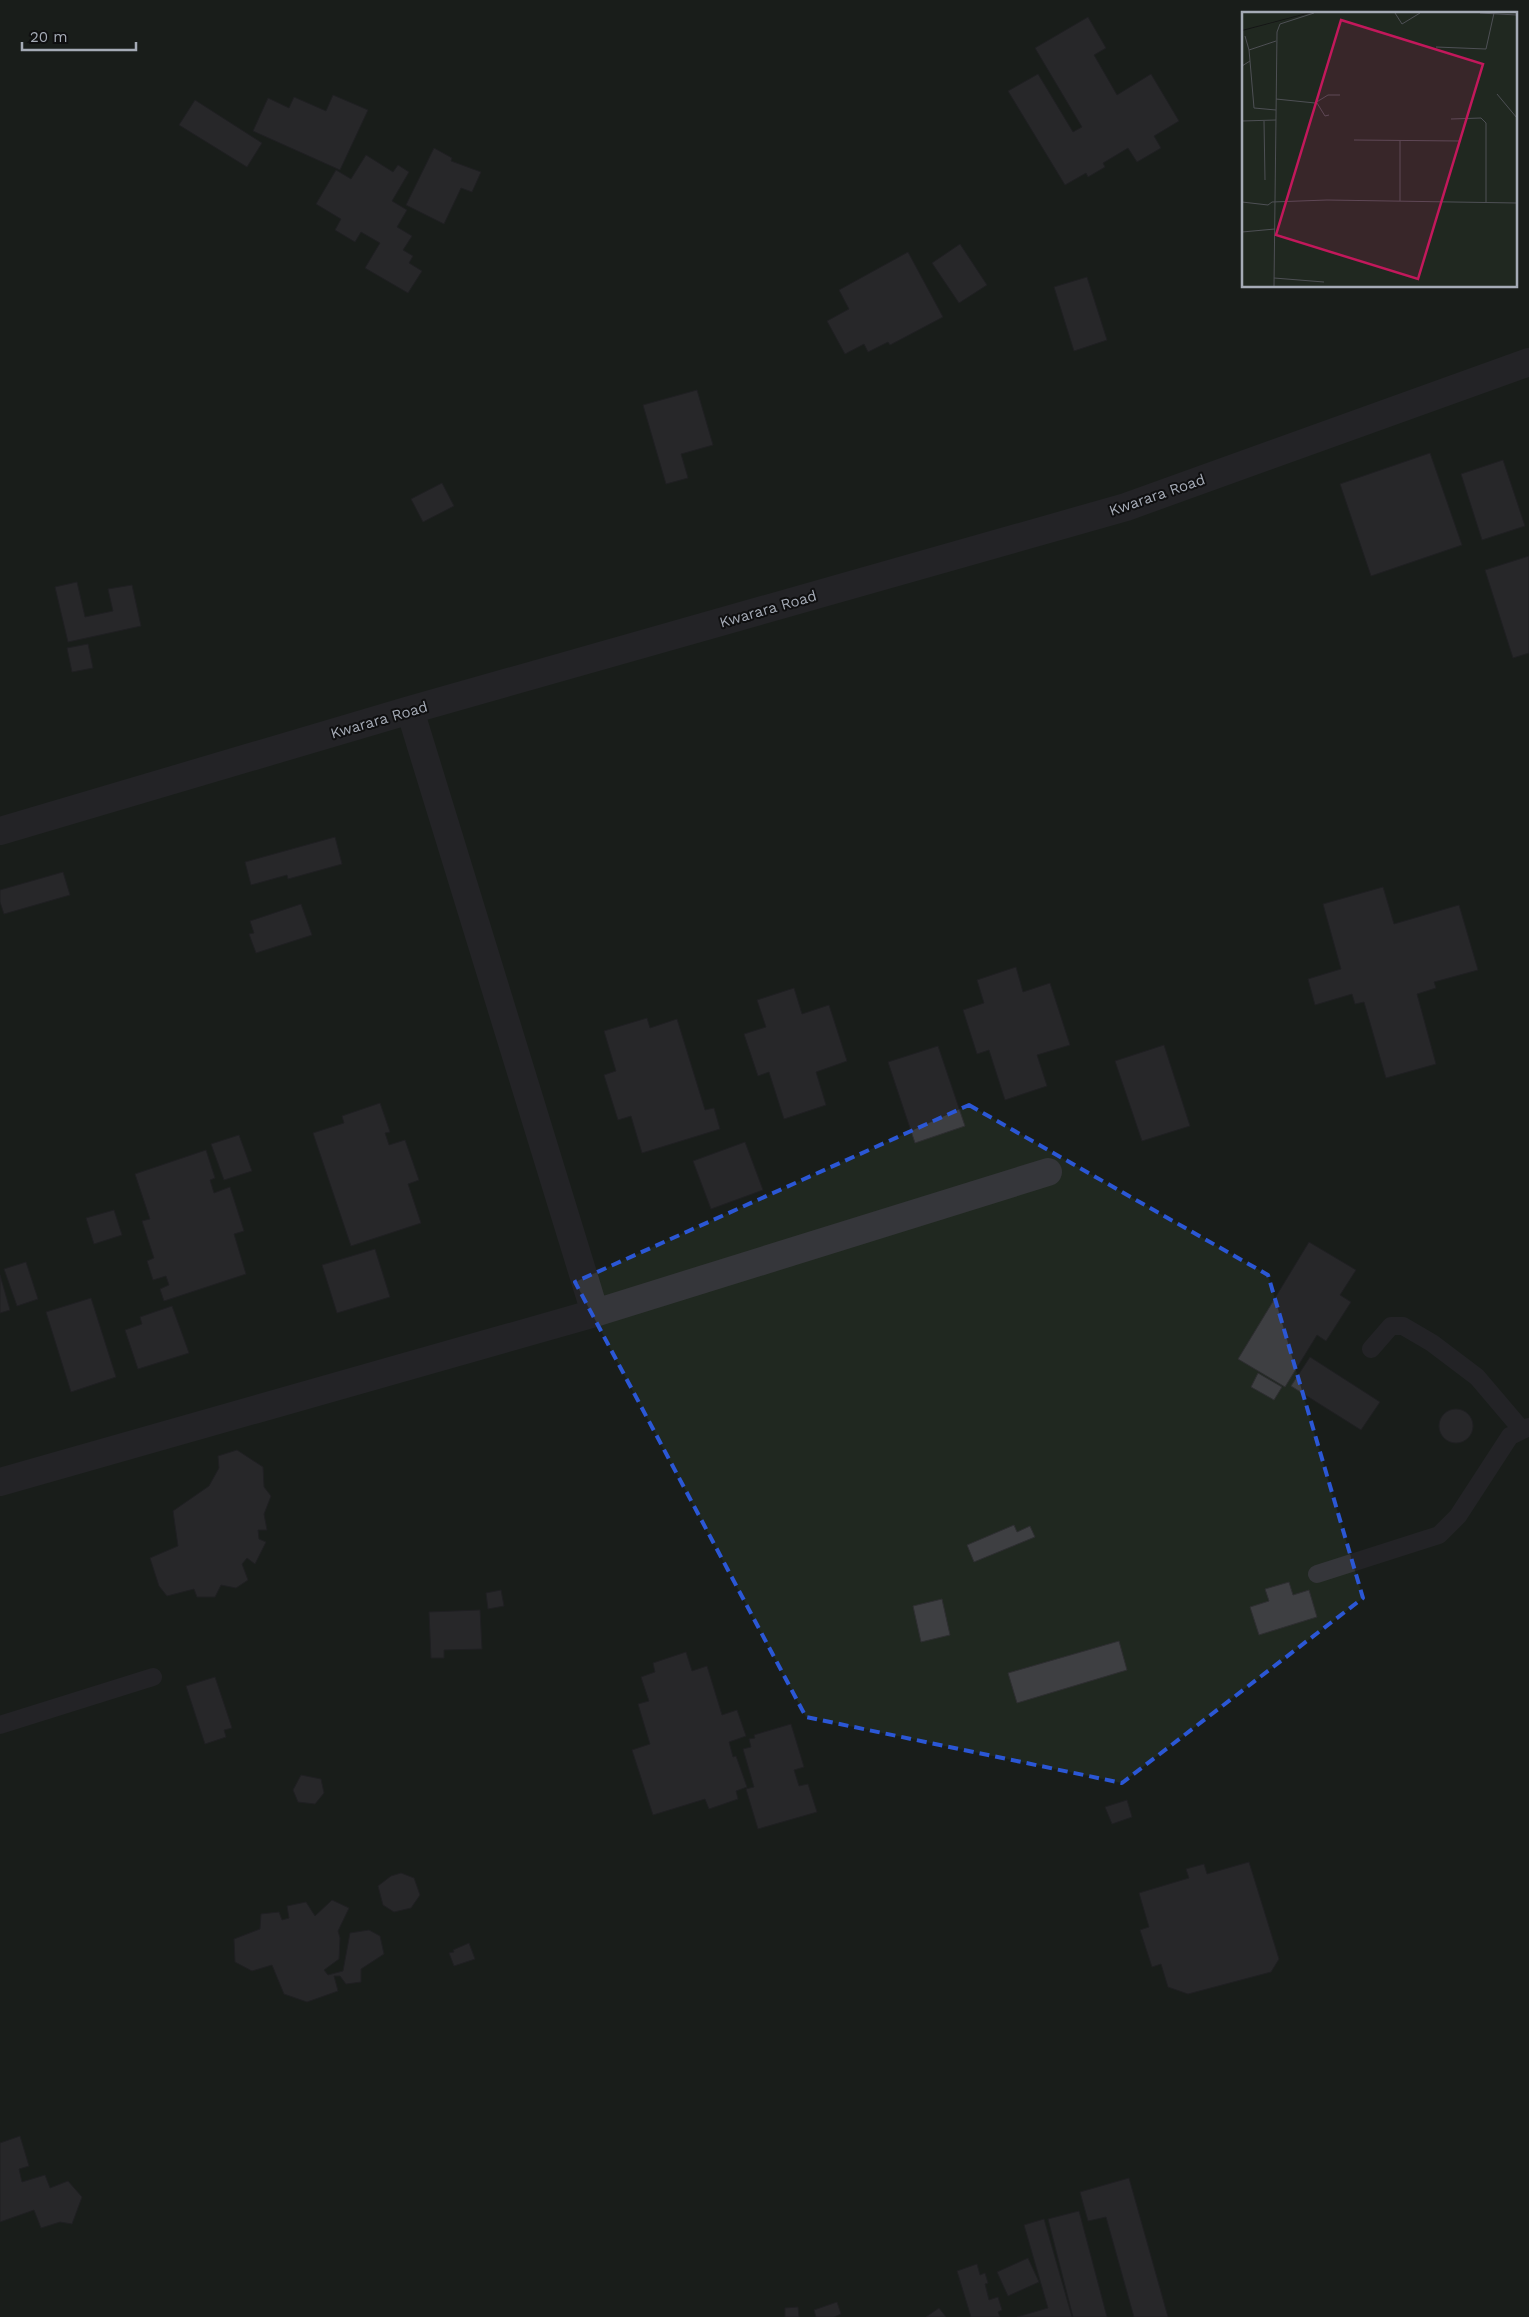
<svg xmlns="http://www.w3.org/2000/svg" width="1529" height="2317" viewBox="0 0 1529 2317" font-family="'Work Sans',sans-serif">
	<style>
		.green { fill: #202820; fill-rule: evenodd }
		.building { fill: #3e3f42; stroke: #2e2e31 }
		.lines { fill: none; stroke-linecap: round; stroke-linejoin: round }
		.lane { stroke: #35363a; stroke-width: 18 }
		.street { stroke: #35363a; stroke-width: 28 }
		.marked { fill: none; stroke: #2b57d5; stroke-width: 4; stroke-dasharray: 10 6; stroke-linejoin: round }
		.labels { text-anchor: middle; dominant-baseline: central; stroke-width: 4; stroke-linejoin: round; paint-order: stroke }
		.street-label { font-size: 15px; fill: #a5abb6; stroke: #0f0f10 }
		.inset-road { fill: none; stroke: #4e5055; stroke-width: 1 }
		.view { fill: #c2185b; fill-opacity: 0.15; stroke: #c2185b; stroke-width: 2.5 }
		.inset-edge { fill: none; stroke: #a5abb6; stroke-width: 2.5 }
	</style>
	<rect width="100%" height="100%" fill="#141415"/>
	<path class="green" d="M0,0H1529V2317H0ZM1243,14H1515V286H1243Z"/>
	<path class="building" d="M1088,17L1106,48L1094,55L1117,95L1151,74L1179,121L1154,136L1161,148L1137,162L1128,148L1103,163L1105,167L1088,177L1086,173L1065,185L1008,91L1038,74L1073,132L1082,127L1035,48Z
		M333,95L368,110L340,170L253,131L268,98L289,108L294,97L326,111Z
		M195,100L262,143L247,167L179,125Z
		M434,148L452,158L451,161L481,172L472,192L461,188L444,224L406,205Z
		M366,155L393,172L398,165L409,172L392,201L407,210L397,227L412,236L403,250L413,256L409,263L422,271L408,293L365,268L380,243L361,232L355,242L335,230L341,219L316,204L336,170L351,179Z
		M960,244L987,285L959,303L932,263Z
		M908,252L943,317L890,345L888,342L868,352L864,344L845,354L827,321L849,309L839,290Z
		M1087,277L1107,340L1074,351L1054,287Z
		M697,390L713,445L681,454L688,478L666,484L643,405Z
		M1430,453L1462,545L1371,576L1340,484Z
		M1503,460L1525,526L1482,540L1461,474Z
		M442,483L454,506L423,522L411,499Z
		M1529,556V653L1513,658L1485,570Z
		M77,582L85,617L113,611L108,589L132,585L141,626L68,642L55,587Z
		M88,644L93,668L72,672L67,648Z
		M335,837L342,864L288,879L287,875L251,885L245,862Z
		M63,872L70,895L4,914L0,902V890Z
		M1383,887L1394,924L1459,905L1478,970L1434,982L1436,988L1417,994L1436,1064L1386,1078L1364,1002L1355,1004L1352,994L1315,1005L1308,979L1341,969L1323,904Z
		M301,904L312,935L256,953L249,934L254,933L250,921Z
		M1016,967L1023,992L1050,983L1070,1045L1037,1055L1047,1086L1005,1100L989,1050L977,1054L963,1010L984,1003L977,980Z
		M794,988L802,1014L829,1005L847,1061L816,1072L826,1105L784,1119L769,1072L758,1076L744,1034L766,1027L757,1000Z
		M647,1018L650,1028L677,1019L705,1110L714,1108L720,1129L642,1153L631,1116L618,1120L604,1075L616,1071L604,1031Z
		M1164,1045L1190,1126L1142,1141L1115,1061Z
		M938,1046L965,1126L915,1143L888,1062Z
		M380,1103L390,1132L385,1133L389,1145L405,1140L419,1180L408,1184L421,1223L351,1246L313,1133L344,1123L342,1116Z
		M239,1135L252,1171L224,1180L211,1144Z
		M745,1142L763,1190L711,1209L693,1161Z
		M206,1150L215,1178L210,1180L214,1193L230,1187L244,1231L234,1234L246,1274L164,1301L160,1289L169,1285L166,1276L153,1280L147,1261L154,1258L142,1221L150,1219L135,1174Z
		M114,1210L122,1235L94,1244L86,1218Z
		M1309,1242L1356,1270L1340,1295L1351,1302L1326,1341L1317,1335L1285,1387L1238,1359Z
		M375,1249L390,1297L337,1313L322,1265Z
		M26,1262L38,1299L17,1306L4,1269Z
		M0,1275L10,1310L0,1313Z
		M91,1298L116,1377L71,1392L46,1312Z
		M172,1306L189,1353L138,1369L125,1330L142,1324L140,1317Z
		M1310,1357L1380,1402L1361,1430L1291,1386Z
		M1258,1373L1282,1387L1274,1400L1251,1387Z
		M1439 1426a17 17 0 1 1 34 0a17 17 0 1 1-34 0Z
		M237,1450L263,1467L264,1487L271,1496L264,1514L267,1530H258L259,1539L266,1542L255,1564L247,1558L242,1564L248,1580L236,1588L221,1585L215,1597H197L194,1589L167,1596L159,1586L150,1558L178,1546L173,1511L209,1486L219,1468L218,1456Z
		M1014,1525L1017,1532L1030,1526L1035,1537L974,1562L967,1545Z
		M1289,1582L1293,1595L1309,1590L1317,1617L1259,1635L1250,1607L1269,1601L1265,1589Z
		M501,1590L504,1606L488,1609L486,1593Z
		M942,1599L950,1635L921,1642L913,1606Z
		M480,1610L482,1649L444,1650V1658H431L429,1612Z
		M1119,1641L1127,1670L1017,1703L1008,1673Z
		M686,1652L692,1671L707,1666L722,1715L737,1710L746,1736L729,1742L733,1757L736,1756L747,1787L736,1791L738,1799L709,1809L705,1799L653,1815L632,1750L650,1744L638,1704L649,1701L641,1677L655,1672L653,1663Z
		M215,1677L232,1728L224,1730L226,1737L205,1744L186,1686Z
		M791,1724L804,1767L794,1770L799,1786L808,1784L817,1812L758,1829L746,1789L754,1787L743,1749L751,1747L749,1739L755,1738L754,1735Z
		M301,1775L321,1779L324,1793L315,1804L298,1802L293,1790Z
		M1127,1800L1132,1817L1112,1824L1105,1807Z
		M1249,1862L1279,1959L1271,1972L1188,1994L1168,1987L1161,1964L1152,1967L1140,1930L1149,1927L1139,1893L1189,1878L1186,1869L1204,1864L1207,1874Z
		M401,1873L414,1878L420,1895L411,1908L394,1912L383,1905L378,1886L391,1876Z
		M332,1900L349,1908L338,1931L340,1938L339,1959L324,1970L328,1975L343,1971L350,1933L369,1930L380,1936L384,1954L361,1969V1982L346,1984L340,1976H334L338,1991L307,2002L284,1994L272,1965L252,1971L235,1962L234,1939L260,1929L261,1914L279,1912L282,1920L289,1918L287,1906L306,1902L315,1916Z
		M469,1943L475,1959L454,1966L449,1953L454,1952L453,1950Z
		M20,2136L29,2166L19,2169L22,2182L45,2175L50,2188L68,2181L82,2197L72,2224L60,2222L41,2228L34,2210L0,2222V2143Z
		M1129,2178L1168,2317H1134L1106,2217L1088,2221L1080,2192Z
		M1079,2211L1107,2317H1073L1048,2219Z
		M1044,2219L1072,2317H1017L1048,2308L1024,2225Z
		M1028,2258L1039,2282L1008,2296L997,2272Z
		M977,2264L980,2275L985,2273L988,2283L985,2284L989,2300L998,2297L1002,2310L998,2312L1000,2317H971L957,2271Z
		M837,2302L841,2314L834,2317H816L814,2310Z
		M798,2307L799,2317H785V2308Z
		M939,2308L946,2317H926Z"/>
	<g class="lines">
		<path class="lane" d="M1371,1349L1391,1326H1403L1432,1343L1477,1377L1522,1430
			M1317,1574L1439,1535L1458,1516L1510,1436L1529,1427
			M0,1725L153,1677"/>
		<path class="street" d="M410,710L595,1313
			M0,831L410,710L1126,507L1529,362
			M0,1482L595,1313L1048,1172"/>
	</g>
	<path d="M0 0H1529V2317H0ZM969,1105L1268,1275L1363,1598L1122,1783L806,1717L575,1282Z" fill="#141415" fill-opacity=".55" fill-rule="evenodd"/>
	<path class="marked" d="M969,1105L1268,1275L1363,1598L1122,1783L806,1717L575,1282Z"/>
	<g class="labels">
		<g class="street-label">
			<text transform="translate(1157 495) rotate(-19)">Kwarara Road</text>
			<text transform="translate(768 609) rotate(-16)">Kwarara Road</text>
			<text transform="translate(379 720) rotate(-16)">Kwarara Road</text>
		</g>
	</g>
	<g transform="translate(1242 12)">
		<rect width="275" height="275" fill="#141415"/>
		<path d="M0,1H65L0,18ZM68,1H275V274H0V19Z" fill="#202820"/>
		<path class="inset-road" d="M153,1L160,12L178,1M238,1L275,3M3,24L7,38L34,29M194,35L244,37L252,1M8,49L12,96L34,98M0,54L8,49L7,38M255,82L275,106M34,87L73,91L86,83H98M75,91L83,104L87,103M209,107L239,106L244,111V190M0,109L34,108M22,109L23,168M112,128L219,129M158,128V189M0,190L26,193L30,190L85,188L275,191M0,220L33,217M32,266L82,270M32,274L35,20L38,12L72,1"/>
		<path class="view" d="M99,8L241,52L176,267L34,223Z"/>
		<rect width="275" height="275" class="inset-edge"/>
	</g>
	<path d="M22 42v8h114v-8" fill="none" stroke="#a5abb6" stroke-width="2.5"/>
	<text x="30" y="42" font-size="15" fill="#a5abb6" stroke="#0f0f10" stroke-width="4" paint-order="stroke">20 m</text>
</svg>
